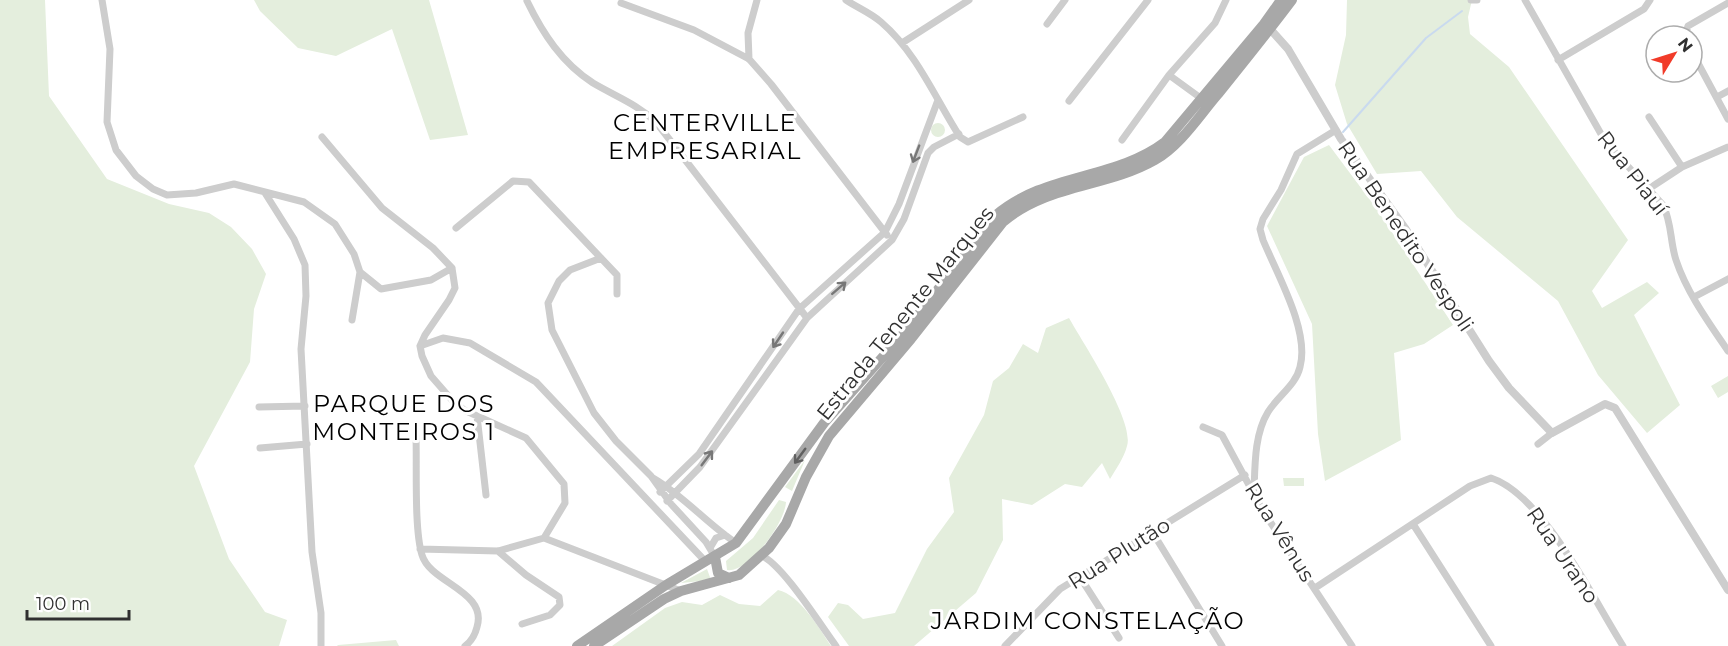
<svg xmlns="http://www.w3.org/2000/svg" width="1728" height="646" viewBox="0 0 1728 646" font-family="Montserrat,sans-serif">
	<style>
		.green { fill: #e4eedd }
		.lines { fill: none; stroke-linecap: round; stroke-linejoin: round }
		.stream { stroke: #c9daef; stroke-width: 2 }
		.minor { stroke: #cdcdcd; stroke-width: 7 }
		.tertiary { stroke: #cdcdcd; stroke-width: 8 }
		.primary { stroke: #a8a8a8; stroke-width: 10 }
		.oneway { stroke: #777 }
		.oneway2 { stroke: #606060 }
		.labels { text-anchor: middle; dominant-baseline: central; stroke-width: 6; stroke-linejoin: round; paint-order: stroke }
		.street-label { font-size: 21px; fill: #303030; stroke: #fff }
		.quarter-label { font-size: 24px; letter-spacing: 1.5px; fill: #000; stroke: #fff }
	</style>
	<rect width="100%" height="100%" fill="#fff"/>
	<path class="green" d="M0,0H45L49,96L107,179L169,204L209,213L231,227L252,249L266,274L254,309L250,362L194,466L229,559L265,612L287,620L279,646H0Z
		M254,0H429L468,135L430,140L392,29L336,56L298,48L260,11Z
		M1347,0H1472L1468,17L1470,34L1509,67L1628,240L1592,291L1602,308L1647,282L1659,293L1634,315L1680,405L1647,433L1598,375L1558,301L1457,217L1421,171L1377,174L1347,124L1335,85L1346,35Z
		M931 130a7 7 0 1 1 14 0a7 7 0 1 1-14 0Z
		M1329,145L1376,208L1453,325L1424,344L1394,353L1401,440L1325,481L1318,434L1312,324L1267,226L1304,157Z
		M1069,318C1083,343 1135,421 1127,446C1124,458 1116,469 1110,479L1102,463L1082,487L1065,484L1032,505L1002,499L1003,540L976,593L914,646H849L828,617L838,603L848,605L863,619L895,613L927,549L954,512L949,478L984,415L993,381L1009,368L1023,344L1038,353L1046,328Z
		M1728,376V392L1718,398L1711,386Z
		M805,460L792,491L785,487Z
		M1283,478H1304V486H1284Z
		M779,500L786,502C785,523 749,573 727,570L726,561L753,538Z
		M707,569L711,580L681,583Z
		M778,590C800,595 819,628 831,646H612L665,608L682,602L702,605L720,595L739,604L760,606Z
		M396,640L399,646H337L338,645Z"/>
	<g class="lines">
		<path class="stream" d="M1343,132L1426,38L1462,11"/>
		<path class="minor" d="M102,0L110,49L107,122L116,150L136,176L153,189L167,195L196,193L234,184L304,202L335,224L354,254L360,272L381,289L431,280L452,268
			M846,0C858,8 871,13 881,22C917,53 935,98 960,137L968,142L1023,117
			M1471,0H1477
			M1525,0L1605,141L1663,205C1672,223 1670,242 1676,260C1687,293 1709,323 1728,351
			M527,1C543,34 562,63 593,83C615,96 637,104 656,122L807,318
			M621,3L694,30L749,59L771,84L887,235
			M1047,24L1065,0
			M1685,36L1688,26L1728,3
			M902,43L969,0
			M1692,52L1728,119
			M749,59L748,33L757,0
			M1558,60L1644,9L1650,0
			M1169,75L1202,99
			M1717,97L1728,91
			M1069,101L1148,0
			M1649,117L1682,167
			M322,137L382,208L433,248L452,268L455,288L449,300L425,335L420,346L422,356L431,376L452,400L464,410L526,438L564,484L565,503L544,538
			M1122,140L1169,75L1215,23L1226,0
			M1650,188L1682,167L1728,147
			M265,193L294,239L305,265L306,296L301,349L312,552L321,613V646
			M456,228L513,181L529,182L617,275V294
			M601,258L570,270L559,281L548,303L552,330L594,413L616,441L651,476L671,504L706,542L715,557
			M1694,297L1728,279
			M352,320L360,272
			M420,346L443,338L470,343L536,382L706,562
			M259,407L305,406
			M477,416L486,495
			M1203,427L1222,435L1263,511L1352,646
			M416,436C417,467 414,529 422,555C430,583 488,591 477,627C475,635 472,641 465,646
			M1538,444L1552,433
			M260,448L307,444
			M653,478C684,496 706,523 736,543
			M660,492L699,454L799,309L885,232L899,204L938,100
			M1254,493C1255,466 1254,435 1268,412C1278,396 1296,385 1300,367C1310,331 1277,274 1263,240L1260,229L1263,219L1281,190L1297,154L1336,130
			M667,501L700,467L807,318L892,240L904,219L928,153L934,147L959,134
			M1413,524L1491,646
			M1153,533L1222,646
			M544,538L681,591
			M710,548L716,538L725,535
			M420,549L498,551L544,538
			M498,551L526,575L559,597L560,605L550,615L522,624
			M760,555C782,563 821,626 836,646
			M1080,577L1119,638
			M1315,588L1470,486L1491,478C1542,494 1594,600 1623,646
			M1005,646L1060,589L1245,475"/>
		<path class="tertiary" d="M1271,30L1288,49L1341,139L1405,228L1489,361L1509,388L1552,433L1605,404L1615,408L1728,590"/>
		<path class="primary" d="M715,557L718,573L729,578
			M577,646L666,585L736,543L824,423L904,333L996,215C1045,173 1115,180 1165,142L1264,24L1281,0
			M594,646L664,599L681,591L739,575L769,548L786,524L806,477L829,436L911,339L1003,222C1047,184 1106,188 1155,160C1181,145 1199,116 1218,94C1243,63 1268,32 1292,0"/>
	</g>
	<defs><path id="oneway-shaft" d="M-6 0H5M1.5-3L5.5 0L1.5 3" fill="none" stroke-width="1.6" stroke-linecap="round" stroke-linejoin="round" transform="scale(1.5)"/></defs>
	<g class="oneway">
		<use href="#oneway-shaft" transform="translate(916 154) rotate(111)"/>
		<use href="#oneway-shaft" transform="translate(839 288) rotate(-41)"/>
		<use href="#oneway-shaft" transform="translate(778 340) rotate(124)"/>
		<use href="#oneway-shaft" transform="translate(707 458) rotate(-53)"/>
	</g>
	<use class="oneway2" href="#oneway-shaft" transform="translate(800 456) rotate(126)"/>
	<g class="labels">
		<g class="street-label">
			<text transform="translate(1633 173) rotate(52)">Rua Piauí</text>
			<text transform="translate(1406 236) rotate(56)">Rua Benedito Vespoli</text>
			<text transform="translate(905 313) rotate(-51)">Estrada Tenente Marques</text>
			<text transform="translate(1280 532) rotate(58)">Rua Vênus</text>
			<text transform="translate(1119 553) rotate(-32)">Rua Plutão</text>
			<text transform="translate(1563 555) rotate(56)">Rua Urano</text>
		</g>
		<g class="quarter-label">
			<text x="705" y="122">CENTERVILLE<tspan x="705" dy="28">EMPRESARIAL</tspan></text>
			<text x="404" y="403">PARQUE DOS<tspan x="404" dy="28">MONTEIROS 1</tspan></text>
			<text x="1088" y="620">JARDIM CONSTELAÇÃO</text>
		</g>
	</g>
	<g transform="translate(1674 54) rotate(52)"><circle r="28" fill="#ffffff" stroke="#acacac" stroke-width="1.5"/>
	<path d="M0-4.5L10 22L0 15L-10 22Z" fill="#f13b29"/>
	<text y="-9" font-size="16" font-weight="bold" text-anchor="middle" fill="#303030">N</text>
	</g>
	<path d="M27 610v9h102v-9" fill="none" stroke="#303030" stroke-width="3"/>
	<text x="36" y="610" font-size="18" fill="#303030" stroke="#ffffff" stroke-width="4.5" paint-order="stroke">100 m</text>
</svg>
